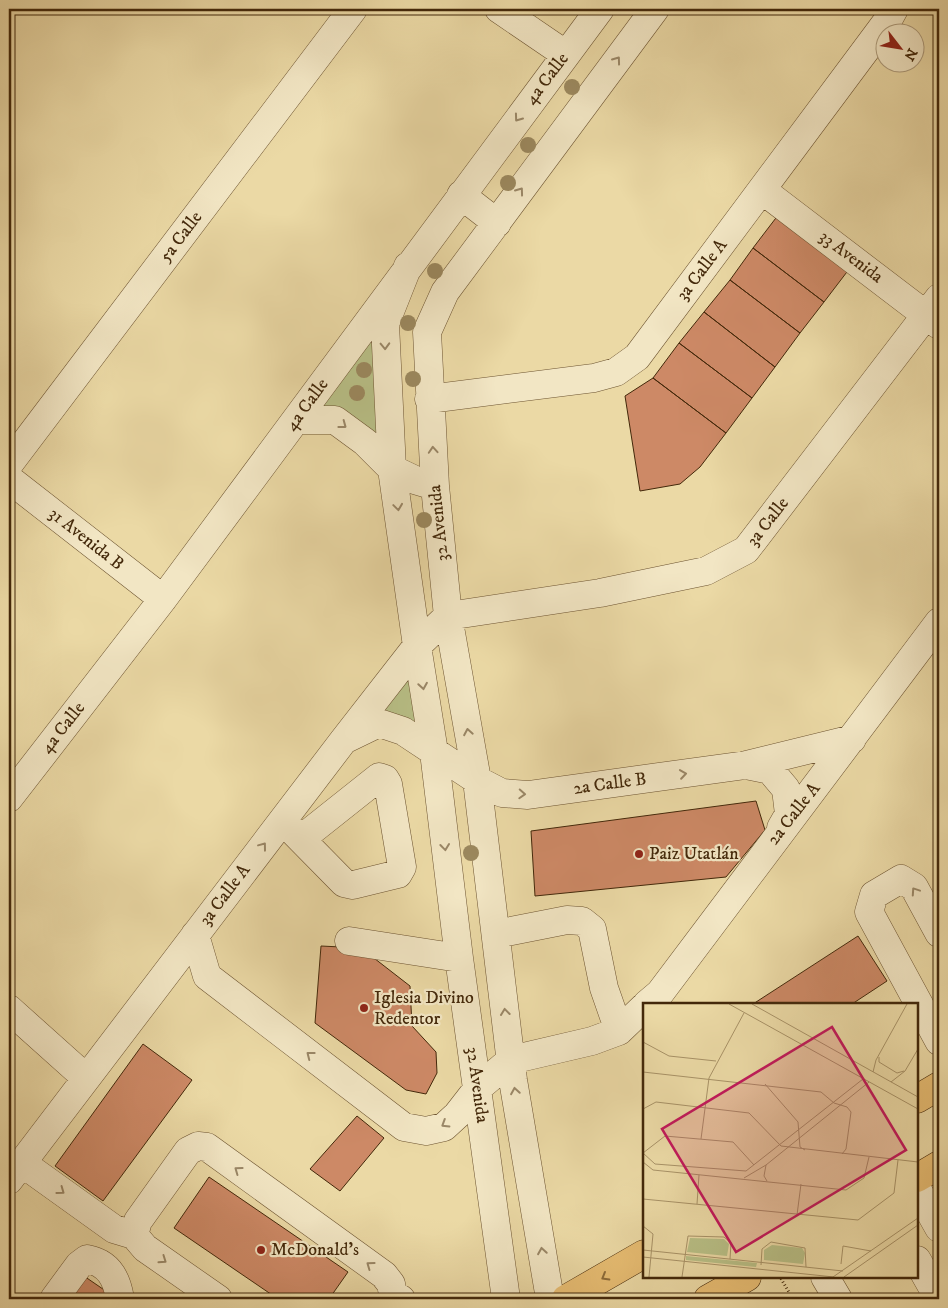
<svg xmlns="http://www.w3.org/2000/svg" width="948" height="1308" viewBox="0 0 948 1308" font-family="'IM FELL DW Pica',serif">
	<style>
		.green { fill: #b8bf86; stroke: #7e7448 }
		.building { fill: #cd8966; stroke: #43280a }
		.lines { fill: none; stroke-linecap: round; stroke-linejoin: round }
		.minor-casing { stroke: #6d5431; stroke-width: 29 }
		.highway-casing { stroke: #43280a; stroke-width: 29 }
		.path { stroke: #43280a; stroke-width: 3; stroke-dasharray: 1 2.5; stroke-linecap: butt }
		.minor { stroke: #f2e6c4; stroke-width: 28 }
		.highway { stroke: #e6bc72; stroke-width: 28 }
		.tree { fill: #9b885e }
		.oneway { stroke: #9a8767 }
		.oneway2 { stroke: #8c6b39 }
		.poi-dot { fill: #8f2418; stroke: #f2e6c4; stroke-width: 2 }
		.labels { text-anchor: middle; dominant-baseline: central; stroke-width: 4.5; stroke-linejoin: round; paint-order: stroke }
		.street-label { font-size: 18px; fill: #43280a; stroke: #f2e6c4 }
		.poi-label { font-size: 18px; fill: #43280a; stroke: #f2e6c4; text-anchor: start }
		.inset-road { fill: none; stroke: #a89267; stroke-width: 1 }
		.view { fill: #c2185b; fill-opacity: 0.15; stroke: #c2185b; stroke-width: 2.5 }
		.inset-edge { fill: none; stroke: #43280a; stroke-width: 2.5 }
	</style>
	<rect width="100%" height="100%" fill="#ebd9a5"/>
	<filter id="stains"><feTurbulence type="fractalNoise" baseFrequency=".004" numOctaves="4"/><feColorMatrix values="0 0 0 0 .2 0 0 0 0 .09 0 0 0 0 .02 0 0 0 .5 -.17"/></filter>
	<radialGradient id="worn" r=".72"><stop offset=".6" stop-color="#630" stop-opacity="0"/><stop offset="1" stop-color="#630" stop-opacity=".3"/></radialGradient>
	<path class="green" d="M378,324L380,442L315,409Z
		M413,658L427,737L378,716Z"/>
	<path class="building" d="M782,210L853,264L824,302L753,248Z
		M753,248L824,302L800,333L730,280Z
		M730,280L800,333L775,367L704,312Z
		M704,312L775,367L752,398L679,343Z
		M679,343L752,398L726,433L653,378Z
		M653,378L726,433L700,467L680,484L640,491L625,396Z
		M756,801L765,830L726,877L535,896L531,831Z
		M858,936L887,981L852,1004H753Z
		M321,946L361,948L410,986L412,1026L436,1052L437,1073L426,1094L406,1090L315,1023Z
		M143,1044L192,1080L103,1201L55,1166Z
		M357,1116L384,1138L340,1191L310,1169Z
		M209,1177L348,1272L329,1299H278L174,1228Z
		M81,1274L116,1298L115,1299H63Z"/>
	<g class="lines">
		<defs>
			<path id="minor" d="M499,9L565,54
				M762,190L939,325
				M461,195L497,223
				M408,266L385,324L392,469L417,646L434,752L459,958L506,1299
				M429,399L594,378L616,372L637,357L888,20L894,9
				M296,420H335L365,442L392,469L415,480L435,486
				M9,464L353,9
				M9,479L163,599
				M346,739L379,723L403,731L477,780L502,793L528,795L746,765L852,739
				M746,765L770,770L786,789L789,814L781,828
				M9,798L163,599L600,9
				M283,821L344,883L353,885L398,874L402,867L388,784L385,779L379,777L301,839
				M939,933L914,887L901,879L874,895L869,912L939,1041
				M496,934L567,920L582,921L592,929L604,988L619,1031
				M195,935L207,976L404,1127L426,1131L444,1127L457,1115L478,1088L511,1060L592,1041L619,1031L644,1007
				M349,941L459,958
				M647,1004L660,993L939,622
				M9,1009L86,1078
				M22,1163L114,1229L134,1235
				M9,1180L343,741L417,646L448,616L600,593L706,571L746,550L939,298
				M917,1189L939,1228
				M917,1260L939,1299
				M825,1277L838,1299
				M54,1299L79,1265L87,1259C109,1263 117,1279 120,1299
				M218,1299L145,1248L134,1235L138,1221L188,1151L198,1146L207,1147L384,1275L391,1284L393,1294L401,1299
				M550,1299L513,1080L477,780L448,616L435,486L427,332L445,292L655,9"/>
			<path id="highway" d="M917,1099L939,1086
				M917,1178L939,1165
				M566,1299L644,1254
				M708,1299L747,1277"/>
		</defs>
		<use href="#minor" class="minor-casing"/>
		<use href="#highway" class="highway-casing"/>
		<path class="path" d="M780,1299L790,1294L780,1277"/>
		<use href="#minor" class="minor"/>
		<use href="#highway" class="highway"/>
	</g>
	<g class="tree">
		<circle cx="572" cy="87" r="8"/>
		<circle cx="528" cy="145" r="8"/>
		<circle cx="508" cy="183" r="8"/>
		<circle cx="435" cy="271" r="8"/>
		<circle cx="408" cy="323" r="8"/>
		<circle cx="364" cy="370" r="8"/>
		<circle cx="413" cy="379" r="8"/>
		<circle cx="357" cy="393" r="8"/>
		<circle cx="424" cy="520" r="8"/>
		<circle cx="471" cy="853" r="8"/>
	</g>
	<defs><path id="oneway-chevron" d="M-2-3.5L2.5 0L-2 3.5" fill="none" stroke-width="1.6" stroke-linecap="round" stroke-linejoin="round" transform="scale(1.25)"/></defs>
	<g class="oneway">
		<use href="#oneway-chevron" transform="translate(617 60) rotate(-54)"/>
		<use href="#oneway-chevron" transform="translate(518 118) rotate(126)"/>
		<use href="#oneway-chevron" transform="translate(520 191) rotate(-54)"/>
		<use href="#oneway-chevron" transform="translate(385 346) rotate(88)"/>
		<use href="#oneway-chevron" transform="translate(343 425) rotate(37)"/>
		<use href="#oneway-chevron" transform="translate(433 450) rotate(-94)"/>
		<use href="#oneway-chevron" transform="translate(398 507) rotate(82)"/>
		<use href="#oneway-chevron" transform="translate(423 686) rotate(81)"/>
		<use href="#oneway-chevron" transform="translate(468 732) rotate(-100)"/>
		<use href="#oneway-chevron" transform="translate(683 774) rotate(-8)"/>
		<use href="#oneway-chevron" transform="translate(522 794) rotate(3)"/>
		<use href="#oneway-chevron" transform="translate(263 846) rotate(-53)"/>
		<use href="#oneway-chevron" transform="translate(445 847) rotate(83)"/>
		<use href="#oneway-chevron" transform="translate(915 891) rotate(-124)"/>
		<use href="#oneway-chevron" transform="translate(505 1012) rotate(-97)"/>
		<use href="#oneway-chevron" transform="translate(310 1055) rotate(-142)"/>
		<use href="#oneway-chevron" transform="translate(515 1091) rotate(-99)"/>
		<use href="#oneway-chevron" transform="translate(445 1124) rotate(148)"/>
		<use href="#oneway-chevron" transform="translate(238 1170) rotate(-144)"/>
		<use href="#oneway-chevron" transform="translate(61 1191) rotate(36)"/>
		<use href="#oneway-chevron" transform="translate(542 1251) rotate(-99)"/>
		<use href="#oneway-chevron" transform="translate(163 1260) rotate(35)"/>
		<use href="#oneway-chevron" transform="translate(370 1265) rotate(-144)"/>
	</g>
	<use class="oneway2" href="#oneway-chevron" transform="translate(605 1277) rotate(150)"/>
	<g class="poi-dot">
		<circle cx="639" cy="854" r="5"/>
		<circle cx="364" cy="1008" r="5"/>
		<circle cx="261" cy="1250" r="5"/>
	</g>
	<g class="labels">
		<g class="street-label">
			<text transform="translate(547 79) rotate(-53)">4a Calle</text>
			<text transform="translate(181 237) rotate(-53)">5a Calle</text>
			<text transform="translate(851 257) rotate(37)">33 Avenida</text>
			<text transform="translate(702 270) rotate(-53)">3a Calle A</text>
			<text transform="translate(307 405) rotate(-54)">4a Calle</text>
			<text transform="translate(768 522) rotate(-52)">3a Calle</text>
			<text transform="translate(439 523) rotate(-96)">32 Avenida</text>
			<text transform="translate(86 539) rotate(38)">31 Avenida B</text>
			<text transform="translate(63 728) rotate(-52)">4a Calle</text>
			<text transform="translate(610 784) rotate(-8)">2a Calle B</text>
			<text transform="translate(794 814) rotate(-52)">2a Calle A</text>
			<text transform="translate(225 895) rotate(-53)">3a Calle A</text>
			<text transform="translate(477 1085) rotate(82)">32 Avenida</text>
		</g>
		<g class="poi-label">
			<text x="649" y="854">Paiz Utatlán</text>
			<text x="374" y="998">Iglesia Divino<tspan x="374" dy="21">Redentor</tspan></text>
			<text x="271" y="1250">McDonald's</text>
		</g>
	</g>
	<g transform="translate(643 1003)">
		<rect width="275" height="275" fill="#ebd9a5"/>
		<path d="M47,235L81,236L86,241L84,253L44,249ZM129,242L159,245L162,250L160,261L121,257V247ZM43,253L114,260L113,264L43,257Z" fill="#b8bf86"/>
		<path class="inset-road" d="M86,1L275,106M109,1L275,94M0,39L26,53L73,58M236,54V59L254,70L261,68M0,69L178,89L191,100L204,104L208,109L203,146L199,151M230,69L233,57L264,1M248,79L262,68L275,46M122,81L155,119L157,144L162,147M0,106L13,99L106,110L138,143L275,159M58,136L66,75L101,10M0,150L12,161L103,168L220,76M0,150L22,133L90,139L111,162M0,159L10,167L203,187L221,175L226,154M123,162L121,173L124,178M101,175L123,162L226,79M0,196L215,217L251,190L255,157M54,201L56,172M154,212L158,181M0,223L10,231L6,274M0,247L200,268M0,254L191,274M198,261L200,243L228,248M118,262L119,246L128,239L162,245L163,264M39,274L45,233L81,234L88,240L87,256M190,274L275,215M201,274L275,222"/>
		<path class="view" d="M189,24L263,147L93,249L19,126Z"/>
		<rect width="275" height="275" class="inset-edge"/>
	</g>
	<rect width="948" height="1308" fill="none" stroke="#ebd9a5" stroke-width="30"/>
	<rect x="10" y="10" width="928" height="1288" fill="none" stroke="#43280a" stroke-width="2.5"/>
	<rect x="15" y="15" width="918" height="1278" fill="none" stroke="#43280a"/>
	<g transform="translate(900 48) rotate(121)"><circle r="24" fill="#f2e6c4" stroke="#ac9a7a"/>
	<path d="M0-4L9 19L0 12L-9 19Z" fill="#8f2418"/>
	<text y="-8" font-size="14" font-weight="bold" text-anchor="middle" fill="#43280a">N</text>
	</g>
	<rect width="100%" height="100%" filter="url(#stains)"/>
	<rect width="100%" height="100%" fill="url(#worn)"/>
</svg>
